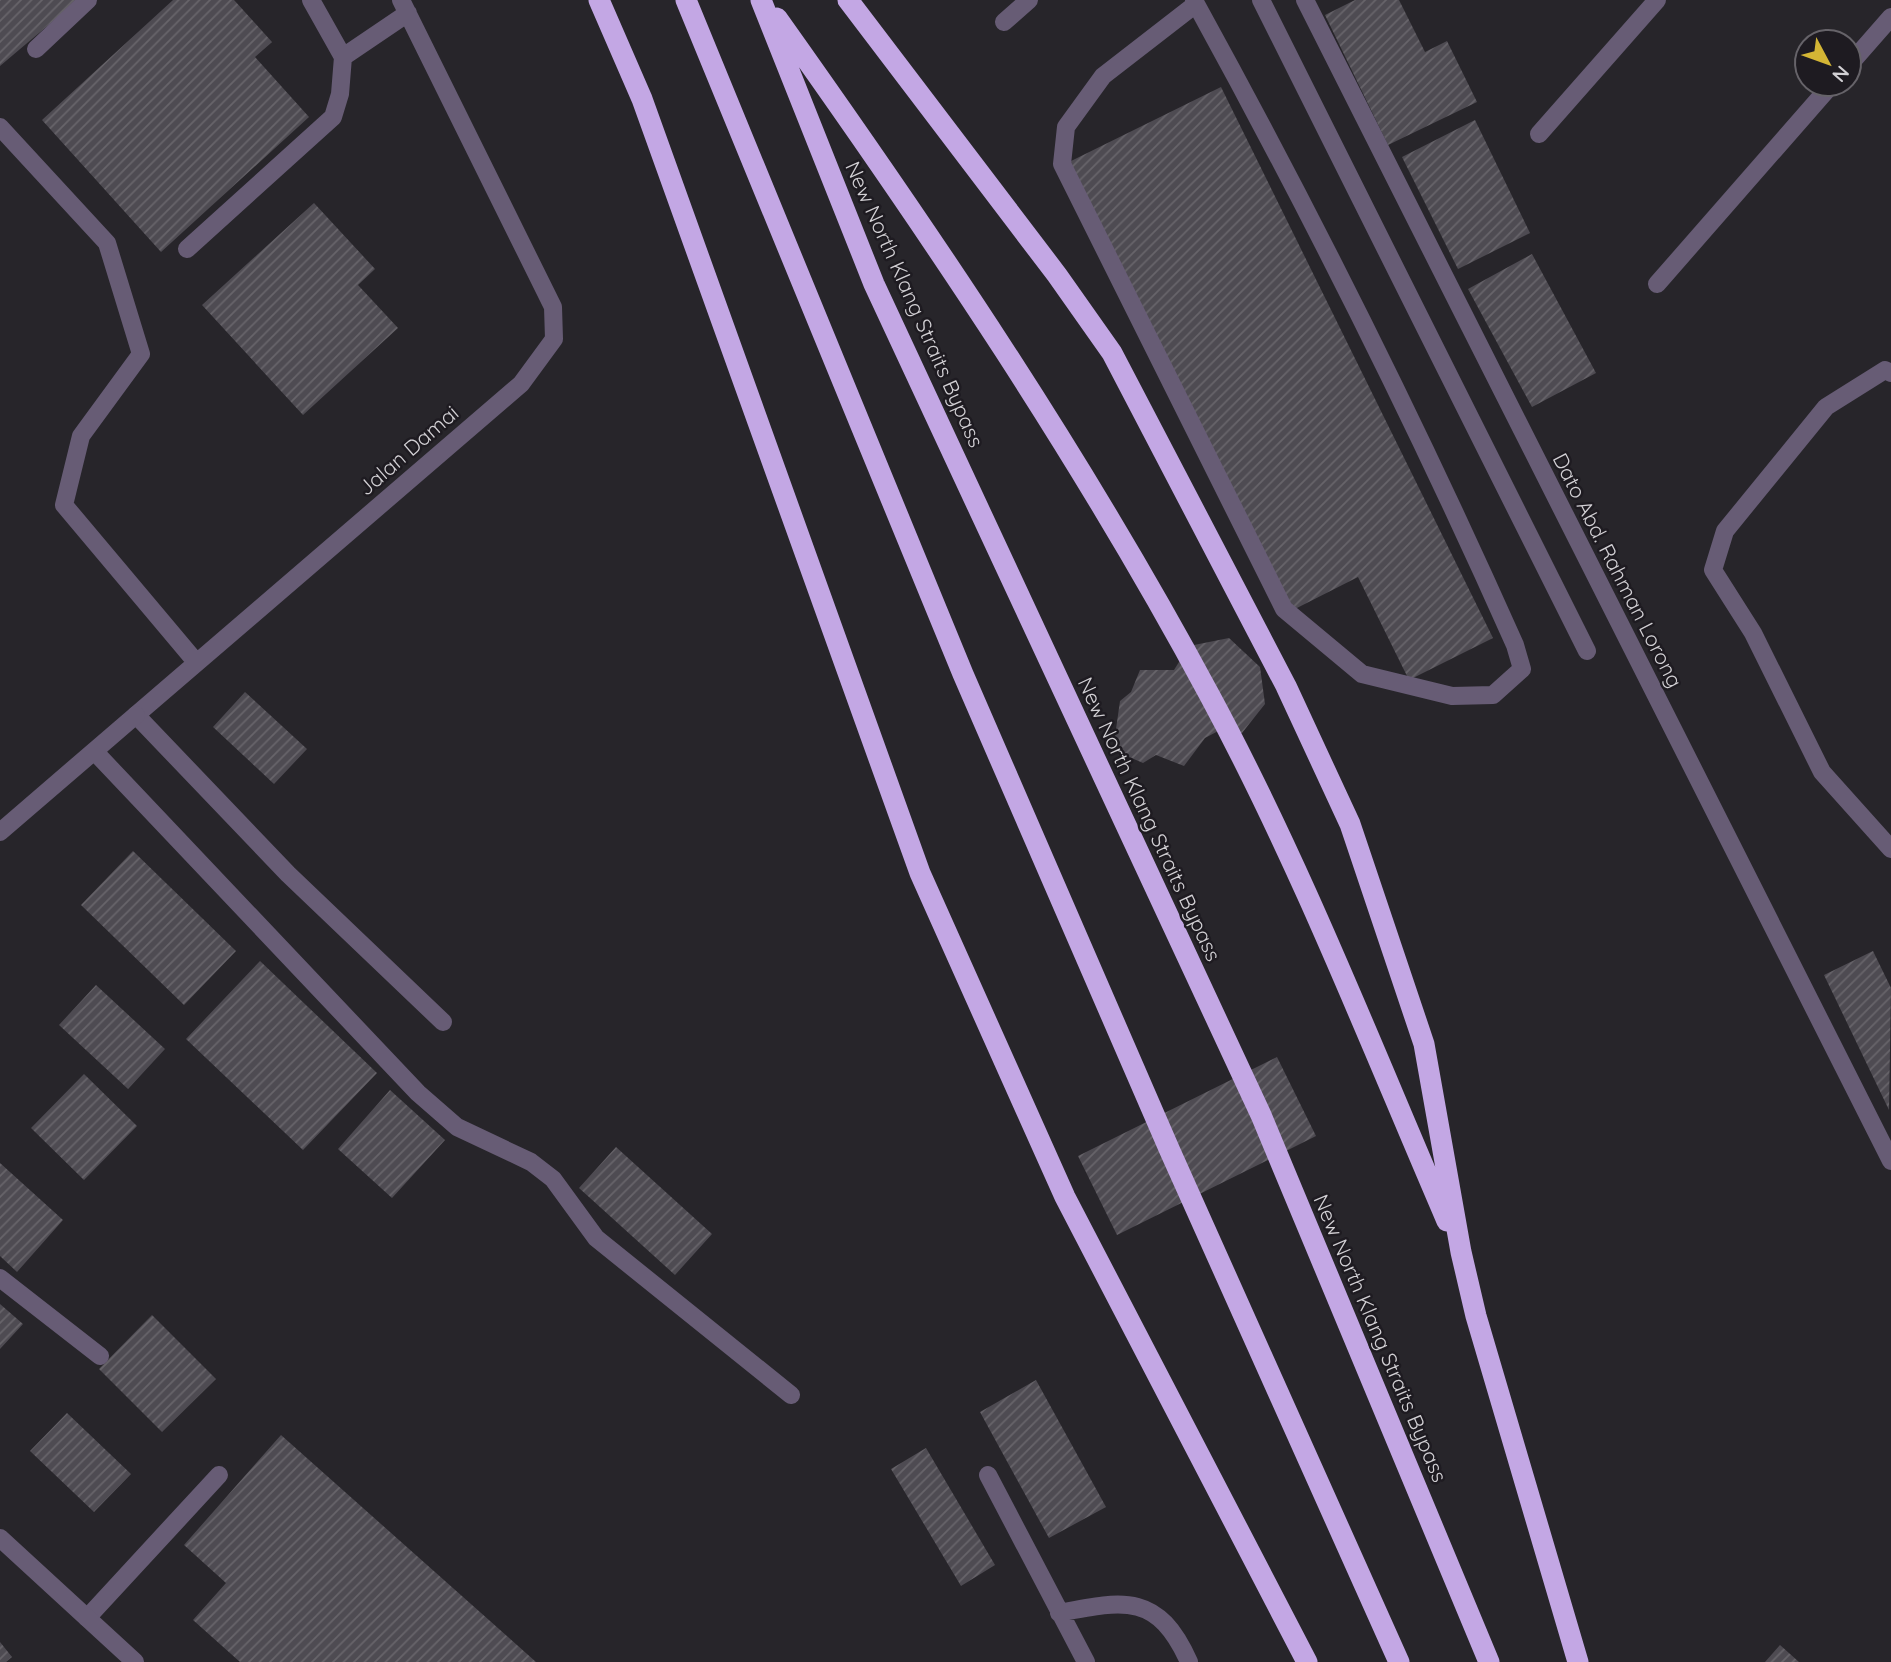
<svg xmlns="http://www.w3.org/2000/svg" width="1891" height="1662" viewBox="0 0 1891 1662" font-family="Quicksand,sans-serif">
	<style>
		.building { fill: url(#building-hatch) }
		.lines { fill: none; stroke-linecap: round; stroke-linejoin: round }
		.lane { stroke: #675c75; stroke-width: 18 }
		.street { stroke: #675c75; stroke-width: 18 }
		.highway { stroke: #c3a7e4; stroke-width: 21 }
		.labels { text-anchor: middle; dominant-baseline: central; stroke-width: 5; stroke-linejoin: round; paint-order: stroke }
		.street-label { font-size: 21px; fill: #d2d0d4; stroke: #1e1b21 }
	</style>
	<defs>
		<pattern id="building-hatch" width="6" height="6" patternUnits="userSpaceOnUse" patternTransform="scale(1.75)"><rect width="6" height="6" fill="#4e4b52"/><path d="M-1 1l2-2M0 6l6-6M5 7l2-2" fill="none" stroke="#67646a"/></pattern>
	</defs>
	<rect width="100%" height="100%" fill="#27252a"/>
	<path class="building" d="M0,0H78L0,66Z
		M173,0H234L272,42L255,57L309,117L161,252L42,120Z
		M1355,0H1399L1425,52L1447,41L1477,102L1388,145L1325,15Z
		M1221,87L1493,638L1409,680L1358,577L1291,611L1069,162Z
		M1475,120L1530,233L1458,269L1402,157Z
		M314,203L375,269L358,285L398,328L303,415L202,305Z
		M1532,254L1596,373L1532,407L1468,289Z
		M1229,638L1260,667L1265,704L1242,733L1222,729L1205,738L1184,766L1156,755L1143,763L1113,750L1120,701L1131,692L1140,670H1174L1189,646Z
		M245,692L307,749L274,784L213,727Z
		M133,851L236,951L184,1005L81,905Z
		M1873,951L1891,988L1889,1110L1824,975Z
		M260,961L377,1073L303,1150L186,1039Z
		M96,985L165,1049L128,1089L59,1025Z
		M1277,1057L1316,1136L1117,1235L1078,1156Z
		M84,1074L137,1126L84,1180L31,1128Z
		M390,1090L445,1140L392,1198L338,1149Z
		M616,1147L712,1234L675,1275L579,1188Z
		M0,1163L63,1220L17,1272L0,1256Z
		M0,1304L23,1324L0,1349Z
		M152,1315L216,1379L162,1432L99,1369Z
		M1036,1380L1106,1507L1049,1538L980,1412Z
		M67,1413L131,1474L94,1512L30,1451Z
		M281,1435L536,1662H240L193,1620L226,1583L184,1545Z
		M926,1448L995,1565L961,1586L891,1469Z
		M0,1642L12,1657L6,1662H0Z
		M1780,1645L1799,1662H1765Z"/>
	<g class="lines">
		<path class="lane" d="M311,0L343,57
			M401,0L553,307L554,339L521,384L136,715L288,874L443,1022
			M1194,0L1196,4C1311,213 1418,427 1515,645L1522,669L1493,695L1452,696L1362,674L1284,609L1062,164L1066,127L1103,76L1196,4
			M1261,0L1587,651
			M1004,22L1029,0
			M36,49L88,0
			M1849,65L1891,17
			M0,127L107,243L141,354L81,436L64,505L196,662
			M1539,134L1657,0
			M187,249L333,117L340,94L343,57L408,13
			M1657,284L1832,84
			M1891,373L1885,370L1826,407L1725,531L1713,570L1753,633L1822,772L1891,849
			M988,1475L1086,1662
			M1059,1613C1125,1600 1158,1593 1189,1662
			M87,1618L219,1475"/>
		<path class="street" d="M1305,0L1891,1161
			M95,752L418,1093L457,1127L531,1162L553,1179L596,1238L791,1395
			M0,832L136,715
			M0,1278L100,1356
			M0,1538L135,1662"/>
		<path class="highway" d="M599,0L642,99L920,873L1065,1197L1307,1662
			M686,0L963,674L1170,1151L1399,1662
			M761,0L874,284L1261,1115L1489,1662
			M848,0L1057,275L1112,353L1286,686L1350,824L1424,1044L1461,1252L1476,1316L1578,1662
			M777,18C932,236 1083,459 1210,696C1301,865 1371,1045 1447,1221"/>
	</g>
	<g class="labels">
		<g class="street-label">
			<text transform="translate(915 304) rotate(66)">New North Klang Straits Bypass</text>
			<text transform="translate(408 450) rotate(-41)">Jalan Damai</text>
			<text transform="translate(1618 570) rotate(63)">Dato Abd. Rahman Lorong</text>
			<text transform="translate(1150 819) rotate(65)">New North Klang Straits Bypass</text>
			<text transform="translate(1381 1338) rotate(67)">New North Klang Straits Bypass</text>
		</g>
	</g>
	<g transform="translate(1828 63) rotate(131)"><circle r="33" fill="#1e1b21" stroke="#666369" stroke-width="2"/>
	<path d="M0-5L12 26L0 18L-12 26Z" fill="#d4b635"/>
	<text y="-10" font-size="19" font-weight="bold" text-anchor="middle" fill="#d2d0d4">N</text>
	</g>
</svg>
